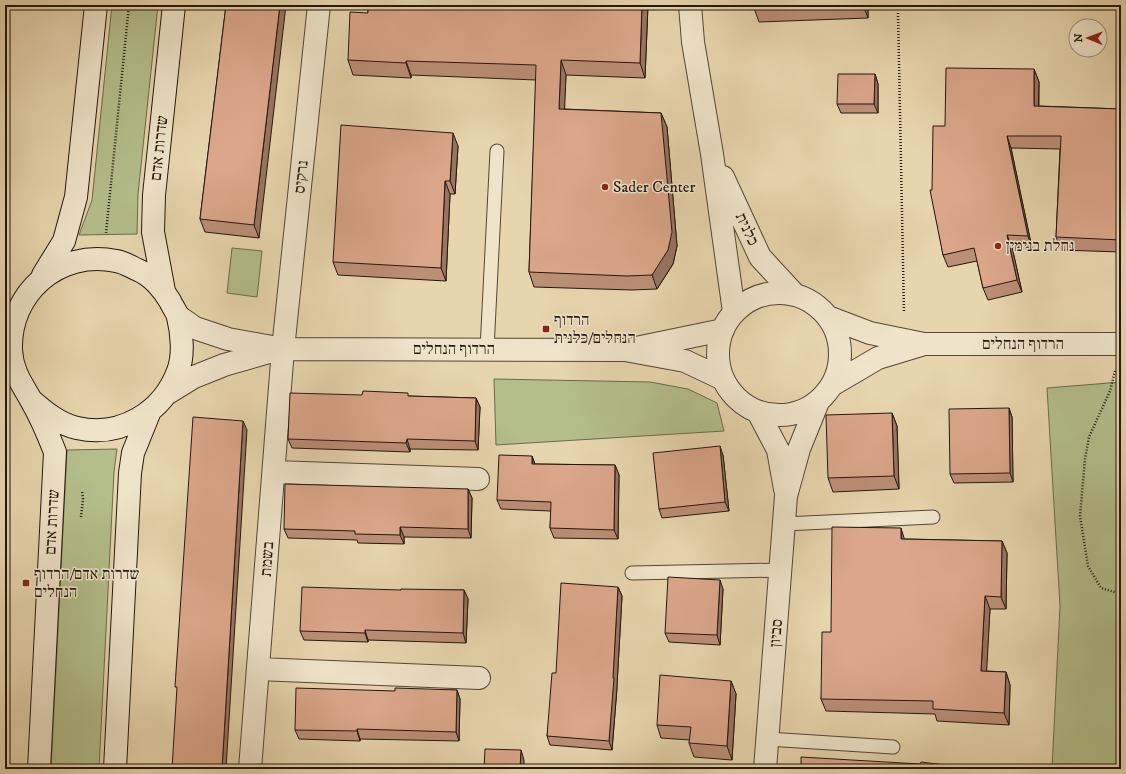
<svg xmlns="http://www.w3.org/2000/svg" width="1126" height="774" viewBox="0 0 1126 774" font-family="'IM FELL DW Pica','Frank Ruhl Libre',serif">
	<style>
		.green { fill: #b3be8b; stroke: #6a6a4c }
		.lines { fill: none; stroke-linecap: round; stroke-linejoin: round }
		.lane-casing { stroke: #534636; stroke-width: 15 }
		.street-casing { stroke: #534636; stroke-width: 24 }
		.secondary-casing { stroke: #22170e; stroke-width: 24 }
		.path { stroke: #22170e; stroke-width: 2.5; stroke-dasharray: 1 2; stroke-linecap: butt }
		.lane { stroke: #efe4ca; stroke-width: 13 }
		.street { stroke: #efe4ca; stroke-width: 22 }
		.secondary { stroke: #efe4ca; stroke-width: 22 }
		.wall { fill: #bc8f77; stroke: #22170e }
		.shaded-wall { fill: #997461; stroke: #22170e }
		.building { fill: #dba68a; stroke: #22170e }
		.poi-dot { fill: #8f2418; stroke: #efe4ca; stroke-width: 1.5 }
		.labels { text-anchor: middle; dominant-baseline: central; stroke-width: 3; stroke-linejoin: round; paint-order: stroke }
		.street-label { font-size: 16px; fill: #22170e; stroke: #efe4ca }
		.poi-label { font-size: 16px; fill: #22170e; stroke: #efe4ca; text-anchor: start }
	</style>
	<rect width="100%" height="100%" fill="#e7d5ad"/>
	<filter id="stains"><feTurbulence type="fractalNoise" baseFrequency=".005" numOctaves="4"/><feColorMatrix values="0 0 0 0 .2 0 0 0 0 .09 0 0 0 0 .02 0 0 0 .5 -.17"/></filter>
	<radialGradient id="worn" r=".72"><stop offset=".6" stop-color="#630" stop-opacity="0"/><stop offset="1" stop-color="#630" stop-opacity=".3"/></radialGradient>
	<path class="green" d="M112,5H158L138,194L137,234L79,235L92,200Z
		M232,248L262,251L257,297L227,293Z
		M494,379L650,382L688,389L717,403L724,431L496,445Z
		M1121,382V769H1052L1060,606L1047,388Z
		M117,449L114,472L99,769H51L67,450Z"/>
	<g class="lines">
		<defs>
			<path id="lane" d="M487,349L497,151
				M784,524L933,517
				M632,573L781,570
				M767,739L893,747"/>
			<path id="street" d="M690,5L693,42L712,154L734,312
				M723,177L760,257L795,295
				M718 354a61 61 0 1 1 122 0a61 61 0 1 1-122 0Z
				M178,316L195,328L228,339L283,349L625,350L685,361L723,379
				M828,317L870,333L924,344H1121
				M636,348L723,330
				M832,385L878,358L921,345
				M168,393L194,377L224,365L276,350
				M758,412L778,450L785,489
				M274,472L478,479
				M258,669L479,678
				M250,769L283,349L319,5
				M765,769L786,496L799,449L818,402"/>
			<path id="secondary" d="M43,275L64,241L76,197L96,5
				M164,291L153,232L154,195L174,5
				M31,400C45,412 59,424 77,428C121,438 163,412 178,371C184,356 182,333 178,317C177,312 172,306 170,301C163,289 151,275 138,270C131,267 124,262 116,261C59,249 9,293 11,350C12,371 22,384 31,400C41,417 48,434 55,452L39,769
				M115,769L130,473L133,453L150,411"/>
		</defs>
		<use href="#lane" class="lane-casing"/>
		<use href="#street" class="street-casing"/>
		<use href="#secondary" class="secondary-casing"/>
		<path class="path" d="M898,13L904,313
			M106,233L129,5
			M1115,371L1110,391L1089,437L1085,459L1080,516L1088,566L1101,588L1121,594
			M81,517L83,499L82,491"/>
		<use href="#lane" class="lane"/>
		<use href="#street" class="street"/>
		<use href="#secondary" class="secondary"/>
	</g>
	<path class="wall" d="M226,5L259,238L205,232L200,219Z
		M368,5H648L645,78L566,75L564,109L661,113L667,127L677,246L673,264L657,289L632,290L534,287L529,272L536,80L411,75V78L353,75L348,60L368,13Z
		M753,5H868V18L759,22Z
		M1034,69L1039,82V106L1121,109V252L1061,250L1056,237L1060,149L1011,148L1032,248L1012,247L1022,292L988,300L983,288L977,261L948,267L943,255L932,190Z
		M875,74L878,84V113H841L837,104Z
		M458,146L455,194H450L446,281L338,275L333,262Z
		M409,396L476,398L480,407L478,450L410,449V452L292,448L288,439Z
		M1009,408L1012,417L1013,482L954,483L950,474Z
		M892,413L897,426L899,489L833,492L828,478Z
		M723,455L729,511L662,518L659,509Z
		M532,456L535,464L615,465L619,475L618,539L554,538L550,528L551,511L501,509L497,500Z
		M468,489L472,498L471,538L404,537V544L358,543L357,540L288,538L284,529Z
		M905,539L1002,541L1007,553L1006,609H990L986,671L1006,672L1010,685L1009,725L937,721L935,714L826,711L821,699L831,632Z
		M618,587L622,596L617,685V688L612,750L550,745L547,736L556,673Z
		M723,589L720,645L669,642L665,633Z
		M401,590H464L468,599L466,643L368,640V642L304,640L300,631Z
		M731,681L736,694L732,760L694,757L689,743L690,740L661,738L657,725Z
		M457,690L460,699L459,741L360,739V741L299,739L295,730L395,691Z"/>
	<path class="shaded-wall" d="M280,5H286L259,238L254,225Z
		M642,5H648L645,78L640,63Z
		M863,5H868V18Z
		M561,60L566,75L564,124L559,109Z
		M406,61L411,75V78L406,63Z
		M1034,69L1039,82L1038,118L1034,106Z
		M875,74L878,84V113L874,104Z
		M661,113L667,127L677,246L673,264L657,289L652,275Z
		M453,133L458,146L455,194L450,181Z
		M1007,136L1011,148L1032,248L1028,236Z
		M445,181L450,194L446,281L441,268Z
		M1007,235L1012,247L1022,292L1017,280Z
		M476,398L480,407L478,450L475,441Z
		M1009,408L1012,417L1013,482L1010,473Z
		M892,413L897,426L899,489L894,476Z
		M243,421L247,430L226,769H222Z
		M407,439L410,449V452L406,443Z
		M720,446L723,455L729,511L725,502Z
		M532,456L535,465L532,464Z
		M615,465L619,475L618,539L614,530Z
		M468,489L472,498L471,538L468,529Z
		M400,527L404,537V544L400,535Z
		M901,528L905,541L901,539Z
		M1002,541L1007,553L1006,609L1001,597Z
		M720,580L723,589L720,645L717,635Z
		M618,587L622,596L617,685V688L612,750L609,741Z
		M464,590L468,599L466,643L463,633Z
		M985,596L990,609L986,683L981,671Z
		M365,630L368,640V642L365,633Z
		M1006,672L1010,685L1009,725L1004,713Z
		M731,681L736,694L732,760L727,746Z
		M457,690L460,699L459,741L456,732Z
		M357,729L360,739V741L357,731Z
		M521,750L524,760V769H520Z"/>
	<path class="building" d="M226,5H280L254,225L200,219Z
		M368,5H642L640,63L561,60L559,109L661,113L672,232L668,250L652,275L627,276L529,272L536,65L406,61V63L348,60L350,12L368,13Z
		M946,68L1034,69V106L1121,109V240L1056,237L1061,136H1007L1028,236L1007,235L1017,280L983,288L974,248L943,255L930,190H932L933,126H945Z
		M838,74H875L874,104H837Z
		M341,125L453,133L450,181H445L441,268L333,262Z
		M363,391L408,393V396L476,398L475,441L407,439L406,443L288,439L290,393L362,395Z
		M1009,408L1010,473L950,474L949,409Z
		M892,413L894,476L828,478L826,415Z
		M193,417L243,421L222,769H172L177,687H175Z
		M720,446L725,502L659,509L653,453Z
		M499,455L532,456V464L615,465L614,530L550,528L551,502L497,500Z
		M285,484L468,489V529L400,527V535L355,534V531L284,529Z
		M832,527L901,528V539L1002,541L1001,597L985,596L981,671L1006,672L1004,713L933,709V701L821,699L822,632H831Z
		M668,577L720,580L717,635L665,633Z
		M561,583L618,587L613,678H614L609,741L547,736L552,673H556Z
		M302,587L401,590V589L464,590L463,633L365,630V633L300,631Z
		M660,675L731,681L727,746L689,743L691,727L657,725Z
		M296,688L395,691V688L457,690L456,732L357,729V731L295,730Z
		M485,749L521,750L520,769H484Z
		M801,757L920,764L921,762L977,769H801Z"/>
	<g class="poi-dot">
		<circle cx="605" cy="187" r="4"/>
		<circle cx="998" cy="246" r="4"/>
		<rect x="542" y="325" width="8" height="8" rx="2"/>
		<rect x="22" y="579" width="8" height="8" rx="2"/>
	</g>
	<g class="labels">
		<g class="street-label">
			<text transform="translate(159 148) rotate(-84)">שדרות אדם</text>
			<text transform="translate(301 177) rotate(-84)">נרקיס</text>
			<text transform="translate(747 229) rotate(65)">כלנית</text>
			<text x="1023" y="344">הרדוף הנחלים</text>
			<text x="454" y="349">הרדוף הנחלים</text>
			<text transform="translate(52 522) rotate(-87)">שדרות אדם</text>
			<text transform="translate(267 559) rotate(-86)">בשמת</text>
			<text transform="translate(776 633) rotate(-85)">סביון</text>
		</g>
		<g class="poi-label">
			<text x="613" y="187">Sader Center</text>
			<text x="1006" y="246">נחלת בנימין</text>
			<text x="554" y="320">הרדוף<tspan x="554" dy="18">הנחלים/כלנית</tspan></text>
			<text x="34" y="574">שדרות אדם/הרדוף<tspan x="34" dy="18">הנחלים</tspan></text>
		</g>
	</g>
	<rect width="1126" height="774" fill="none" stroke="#e7d5ad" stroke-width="20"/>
	<rect x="6" y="6" width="1114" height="762" fill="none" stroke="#22170e" stroke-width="2"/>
	<rect x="10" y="10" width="1106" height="754" fill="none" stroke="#22170e"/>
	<g transform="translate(1088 38) rotate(271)"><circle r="19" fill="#efe4ca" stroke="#9d927f"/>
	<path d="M0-3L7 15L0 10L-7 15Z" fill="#8f2418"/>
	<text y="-6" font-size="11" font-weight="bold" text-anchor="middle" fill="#22170e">N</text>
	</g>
	<rect width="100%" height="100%" filter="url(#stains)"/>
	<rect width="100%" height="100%" fill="url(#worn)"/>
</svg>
